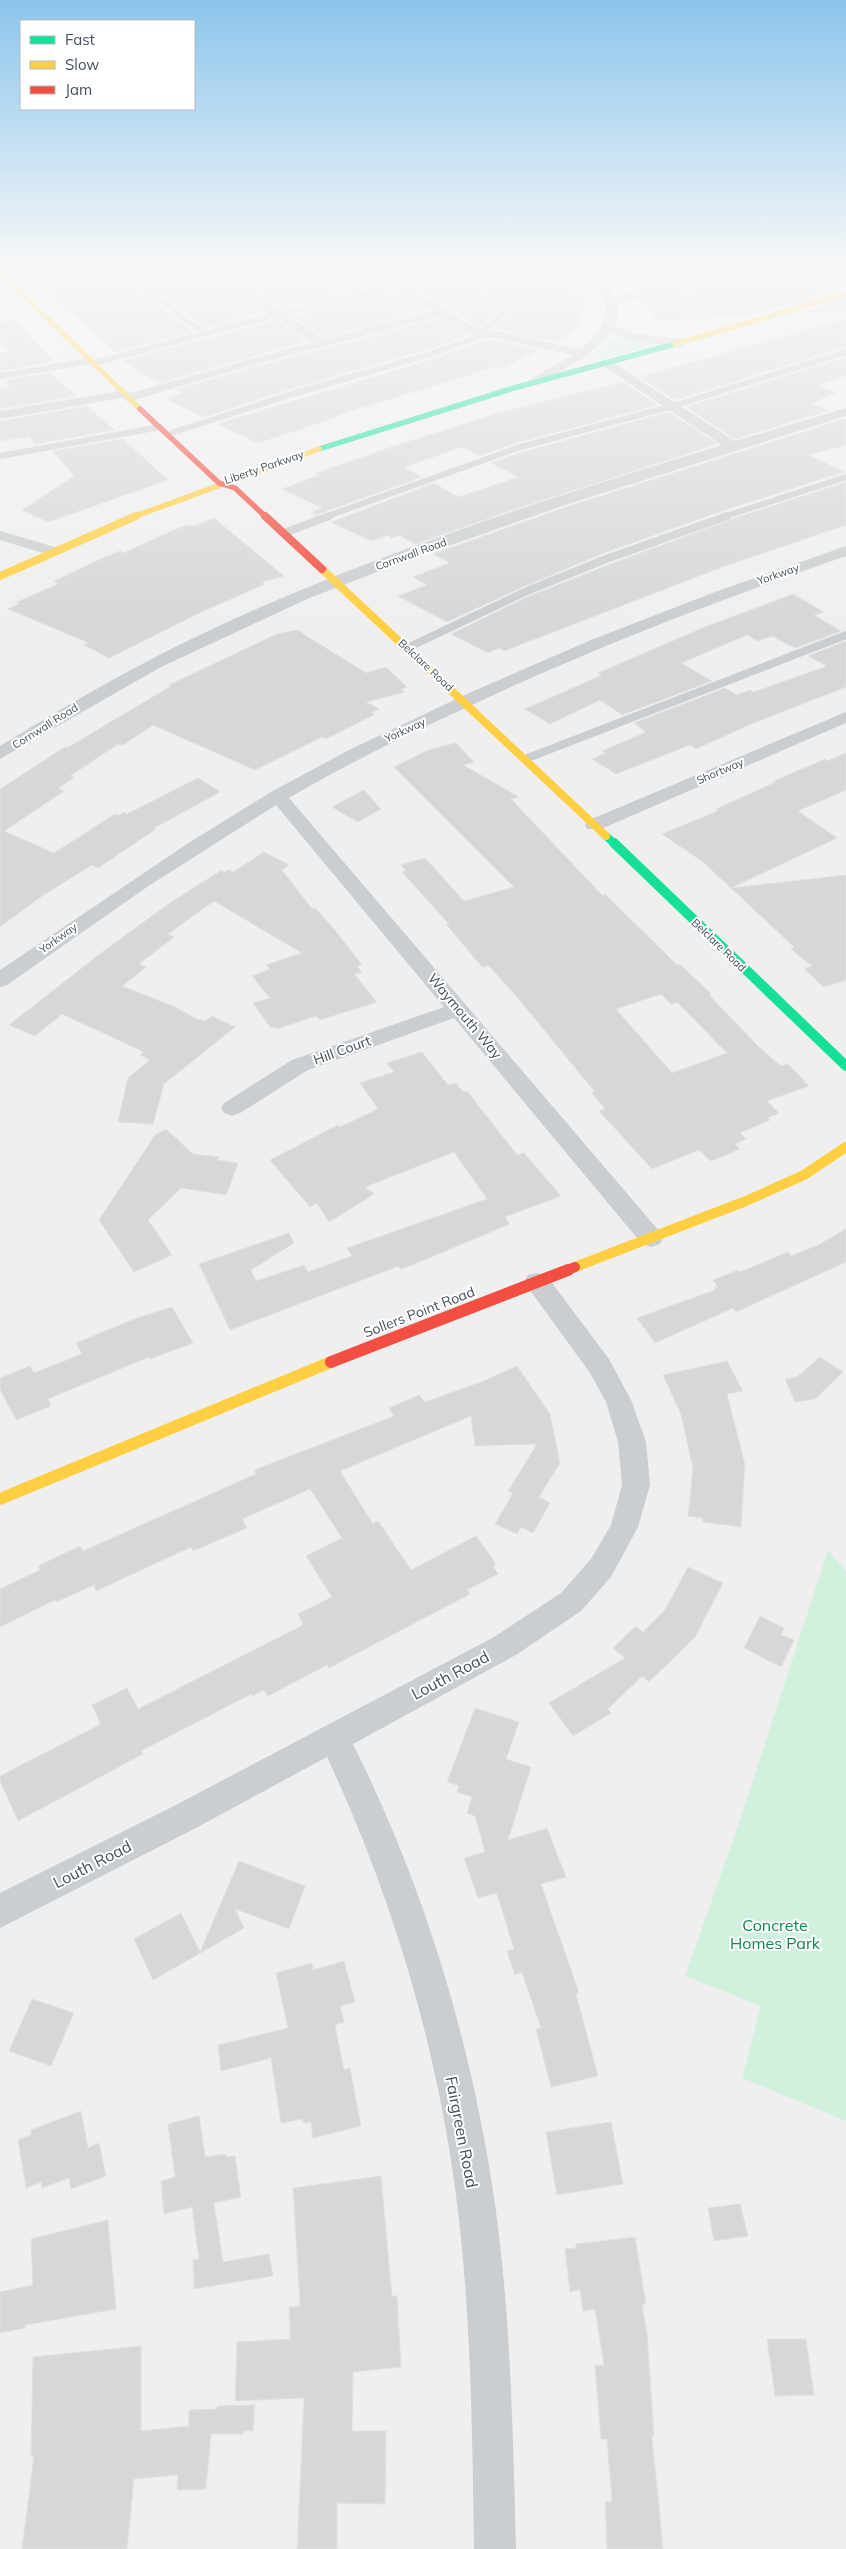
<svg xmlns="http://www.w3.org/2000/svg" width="846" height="2549" viewBox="0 0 846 2549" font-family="Mulish,sans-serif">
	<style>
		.green { fill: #d1f1de }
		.building { fill: #d7d7d9; stroke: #e1e1e2; fill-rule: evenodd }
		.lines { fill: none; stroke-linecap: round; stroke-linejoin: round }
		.lane-far1 { stroke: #cbced0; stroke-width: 6 }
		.lane { stroke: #cbced0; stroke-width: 8 }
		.street { fill: #cbced0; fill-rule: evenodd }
		.fast-far2 { stroke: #16e098; stroke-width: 5.5 }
		.fast-far1 { stroke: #16e098; stroke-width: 8 }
		.fast { stroke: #16e098; stroke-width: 10 }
		.slow-far3 { stroke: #ffcf43; stroke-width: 5.5 }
		.slow-far2 { stroke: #ffcf43; stroke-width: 8 }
		.slow-far1 { stroke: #ffcf43; stroke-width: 10 }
		.slow { stroke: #ffcf43; stroke-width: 12 }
		.jam-far3 { stroke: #f24e42; stroke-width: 5.5 }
		.jam-far2 { stroke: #f24e42; stroke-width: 8 }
		.jam-far1 { stroke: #f24e42; stroke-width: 10 }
		.jam { stroke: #f24e42; stroke-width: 12 }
		.labels { text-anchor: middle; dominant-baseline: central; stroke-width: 4; stroke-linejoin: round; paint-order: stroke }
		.far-street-label { font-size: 11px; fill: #44505d; stroke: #fff }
		.street-label { font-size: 14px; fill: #44505d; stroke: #fff }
		.near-street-label { font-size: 16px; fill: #44505d; stroke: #fff }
		.near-park-label { font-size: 16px; fill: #0d864f; stroke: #fff }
	</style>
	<rect width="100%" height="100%" fill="#f0efef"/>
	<path class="green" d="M620,333L659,344L600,360L592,359L591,356Z
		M828,1550L846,1571V2121L742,2078L761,2006L685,1976L738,1826Z"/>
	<path class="building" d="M20,265H111L113,269L193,332L115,352Z
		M124,265H183L184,273L203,269L265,312L205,328Z
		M226,265H248L265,276L283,273L322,299L281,308L219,266Z
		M323,265H358L386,284L335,296L297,270Z
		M378,265H445L448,269L507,304L480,326L474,324Z
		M460,265H508L509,271L539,265L551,273L586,303L581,313L584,319L572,333L555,342L493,328L519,307L520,301Z
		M619,265H639L645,268L655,266L684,282L636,291Z
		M760,265H846V273L817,282L839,290L746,316L658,321L642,300L684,293L714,283L717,278L756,270Z
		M398,292L427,310L323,337L292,316Z
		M846,300V311L798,314Z
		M440,318L469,335L426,350L291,389L204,417L166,399L183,393L175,390L242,370Z
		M846,319V347L675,400L639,377Z
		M15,320L51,358L48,363L0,371V353L8,351L0,343V322Z
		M276,320L307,341L160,383L138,372L124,360Z
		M488,339L539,350L499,370L498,366L335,416L337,417L258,443L217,424L429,360Z
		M846,357V376L818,385L836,393L811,403L828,411L735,439L686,407Z
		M50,373L76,396L0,409V388L10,386L5,380Z
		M623,382L658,405L519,442L479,456L462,447L404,467L422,477L316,515L311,512L322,508L282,489L319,475L316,473L394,446L499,413Z
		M87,406L114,430L36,444L29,437L0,441V421Z
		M669,412L718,444L513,510L415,544L399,535L392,538L388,535L371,541L331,522L434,483L458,497L518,477L491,463L522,452Z
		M844,419L846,420V445L809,455L844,472L725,510L604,553L525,586L447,622L398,596L427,585L413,577L450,563L433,554L563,508Z
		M123,439L168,480L48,522L22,510L74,476L53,451Z
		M846,482V525L725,566L504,651L499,648L488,653L451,634L529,596L608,565L732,519Z
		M214,518L284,576L262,582L265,584L197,614L109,658L84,645L89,643L8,609L19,604L17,602L58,584L54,581L105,557L120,551L123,553L181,527L190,525L194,526Z
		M793,594L824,612L814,615L841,631L795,648L772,636L758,641L747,635L681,663L712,681L622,715L600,700L550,724L525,709L602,675L598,673L705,627Z
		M297,630L366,673L386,667L407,687L401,689L405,692L366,702L379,709L371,712L375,714L326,739L322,737L255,770L153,725L123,745L118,744L70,776L74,778L58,788L64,791L4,831L54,853L115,814L118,816L124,812L127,814L198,778L220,792L154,828L156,829L98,868L92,865L42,896L0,927V789L65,747L67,748L171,686L169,685L277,634Z
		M846,641V687L751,724L696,749L690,745L616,774L592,759L606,753L602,751L646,732L634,723L725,688L737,695L750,690L754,692L827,666L808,656Z
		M456,743L474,762L463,765L519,797L511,799L602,895L605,894L677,965L680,964L711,994L709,995L758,1046L781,1066L788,1064L809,1086L767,1101L779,1113L767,1118L770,1120L740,1133L746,1139L735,1144L740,1149L711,1161L699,1150L652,1169L599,1111L605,1109L592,1093L595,1092L517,997L488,965L482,967L446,924H449L402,872L406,871L401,865L425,858L464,901L514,887L394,767L428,750ZM661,994L671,1004L677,1002L727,1053L672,1073L616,1009Z
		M846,753V790L798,811L837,838L731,888L703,862L662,834L718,811L716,809L776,782L774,781L825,759L827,761Z
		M364,790L381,809L358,822L332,807Z
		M264,852L289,865L282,870L312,909L315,908L335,930L362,965L357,966L362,972L354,974L377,1002L320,1020L316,1016L277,1029L275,1027L271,1028L253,1003L270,998L252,976L270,969L266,965L302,953L214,901L168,934L174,937L139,964L146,967L122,986L175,1007L197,1019L205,1021L212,1016L235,1027L164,1084L153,1124L118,1122L128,1078L150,1060L140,1055L144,1052L62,1014L35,1036L9,1025L105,950L170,903L222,870L224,873L228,870L233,872Z
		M846,875V980L824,987L804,969L812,966L791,949L794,947L731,888Z
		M422,1052L448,1085L456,1083L463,1092L467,1091L517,1155L524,1153L561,1196L505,1217L510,1224L412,1265L400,1269L399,1266L230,1330L199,1264L289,1233L294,1243L251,1270L256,1281L304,1265L308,1272L352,1256L347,1248L487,1199L454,1152L365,1187L374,1194L329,1222L317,1203L310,1207L270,1160L338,1125L340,1127L378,1109L360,1083L394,1072L387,1063Z
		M166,1129L193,1154L219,1157L217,1160L238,1163L226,1195L181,1188L148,1220L172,1255L134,1272L99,1220L155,1135Z
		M846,1229V1262L736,1312L733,1308L655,1343L637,1318L715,1290L714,1288L718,1287L713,1280L738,1270L740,1272L788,1252L791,1256L818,1245Z
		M172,1307L193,1343L150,1359L149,1357L48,1399L51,1406L16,1420L0,1389V1378L30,1366L34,1373L82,1354L76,1343L137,1318Z
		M820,1357L843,1372L815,1399L795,1402L785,1379L797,1377Z
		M727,1361L743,1391L727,1394L745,1465L741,1527L703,1522V1518L688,1516L693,1468L681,1414L663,1375Z
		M517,1366L550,1414L560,1463L539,1497L550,1503L533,1533L521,1527L517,1534L495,1524L513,1493L508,1491L537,1444L475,1446L471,1416L340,1471L373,1524L378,1521L411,1570L476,1536L496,1564L493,1566L498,1574L467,1590L470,1594L329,1668L327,1665L268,1696L264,1690L252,1696L251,1694L141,1751L143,1754L18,1821L0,1781V1776L101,1724L92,1705L127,1688L138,1709L303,1625L298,1614L332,1597L306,1556L342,1538L310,1489L242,1519L247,1528L193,1551L191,1547L96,1591L94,1585L56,1602L55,1600L0,1627V1589L40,1570L38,1566L80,1546L83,1551L256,1474L254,1470L394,1416L389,1408L419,1395L425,1402L481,1382Z
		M688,1567L723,1583L695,1637L649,1682L642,1676L608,1709L611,1713L573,1736L549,1703L625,1658L613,1648L636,1626L643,1632L665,1610Z
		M760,1616L784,1628L781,1635L794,1640L781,1667L744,1648Z
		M475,1708L519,1722L506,1759L531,1767L508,1840L547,1828L566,1877L541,1884L579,1993L576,1994L598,2076L551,2087L536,2029L541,2028L522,1972L515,1975L507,1951L514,1949L498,1897L496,1893L478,1898L464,1858L485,1852L475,1816L467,1813L472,1797L457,1792L459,1786L447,1782Z
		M239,1861L305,1886L289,1929L235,1909L244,1928L153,1980L134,1939L181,1913L200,1952Z
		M344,1961L355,2002L340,2006L344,2022L335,2025L344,2070L350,2068L361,2126L313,2138L311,2122L303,2123L302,2119L281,2123L271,2058L221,2071L218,2045L288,2028L276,1973L312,1963L313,1970Z
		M32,1999L74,2013L51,2066L9,2051Z
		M81,2111L88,2148L99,2143L106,2176L71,2189L69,2178L42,2188L41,2182L26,2188L18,2140L31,2135V2130Z
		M199,2116L205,2157L225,2154L226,2157L235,2156L241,2197L214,2203L223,2262L269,2254L273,2276L194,2289L193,2260L199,2259L192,2207L164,2214L161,2181L175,2177L168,2124Z
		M611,2122L623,2184L557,2195L546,2132Z
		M381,2176L392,2296H397L401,2367L353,2372L352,2431H386L385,2504L337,2503V2549H297L304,2398L235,2401L237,2342L290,2339L289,2307L300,2306L293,2188Z
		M740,2204L748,2236L714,2241L708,2208Z
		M108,2220L116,2309L25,2325V2328L0,2333V2292L33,2285L31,2239Z
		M635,2237L646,2304H642L647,2333L654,2436H652L663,2549H607L605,2502H612L607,2439H601L595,2365H604L595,2309L583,2311L580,2290L570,2292L565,2249L576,2248V2244Z
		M767,2339H806L814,2395L775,2396Z
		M141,2346V2431L189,2426V2410L217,2409V2406L255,2405L253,2431H243V2434H211L206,2489L177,2490L178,2475L134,2479L127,2549H22L34,2456L31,2457L33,2357Z"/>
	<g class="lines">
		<path class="lane-far1" d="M116,265L204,334
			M280,265L334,301
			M450,265L516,303L480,332
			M0,268L15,265
			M714,274L755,265
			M610,300L683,288L712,278L714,274L697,265
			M94,363L278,314L400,286
			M0,376L91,361
			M168,434L292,394L428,355L486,334
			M0,456L160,427
			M325,517L520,447L673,406L846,352
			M723,517L846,477"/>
		<path class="lane" d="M284,533L329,516
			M407,648L527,591L606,559L727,516
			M525,759L846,635"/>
		<path class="street" d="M200,265H214L323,339L432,311L360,265H374L473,326L580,349C601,333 616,309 597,286C590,278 579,273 572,265H585L605,280L617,300L618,316L614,325L636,334L681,339L687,343L681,347L634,341L611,332L587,356L537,385L531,381L532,378L573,355L465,332L440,316L242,368L128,402L122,398L0,419V411L125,390L131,393L311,342Z
			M607,359L735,441L846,408V416L562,506L403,562L307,599L161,667L0,759V746C57,711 115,677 175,647C349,561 537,502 722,445L603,366L601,363L603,360Z
			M0,531L58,548L61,551L53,556L0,540Z
			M846,546V556C715,601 586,651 461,710C402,737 345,765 289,798L660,1232L663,1238L660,1244L651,1247L642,1244L454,1018L308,1070L240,1113L232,1116L224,1113L221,1108L224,1103L292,1060L444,1007L276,805L147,887L7,985L0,987V970L190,842L271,792L349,750L469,693L591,640L715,592Z
			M846,712V723L601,829H587L585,825L587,821Z
			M537,1273L546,1275L609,1359L632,1402L646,1442L650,1485L638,1527L611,1577L581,1611L516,1655L353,1744C425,1888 472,2044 495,2204C511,2318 513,2434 516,2549H474C472,2417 471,2284 450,2154C428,2017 386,1883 327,1757L194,1829L0,1928V1893L172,1807L494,1637L561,1593L591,1559L611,1525L622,1485L618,1442L606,1402L590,1373L524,1282L528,1275Z"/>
		<path class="fast-far2" d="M319,449L514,388L675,344"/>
		<path class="fast-far1" d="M606,836L615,844"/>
		<path class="fast" d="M614,843L846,1066"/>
		<path class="slow-far3" d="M0,272L140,409
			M675,344L846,294
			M133,517L319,449"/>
		<path class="slow-far2" d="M322,569L606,836
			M0,576L136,516"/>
		<path class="slow-far1" d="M575,1267L746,1201L804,1175L846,1147"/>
		<path class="slow" d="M0,1499L331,1362"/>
		<path class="jam-far3" d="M140,409L219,483L235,488L266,517"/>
		<path class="jam-far2" d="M265,516L322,569"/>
		<path class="jam-far1" d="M565,1271L575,1267"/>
		<path class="jam" d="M331,1362L568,1270"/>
	</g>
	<linearGradient id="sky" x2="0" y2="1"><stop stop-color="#8bc5ec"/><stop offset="0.43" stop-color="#f8f8f8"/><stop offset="1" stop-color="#f8f8f8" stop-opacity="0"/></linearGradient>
	<rect width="846" height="622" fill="url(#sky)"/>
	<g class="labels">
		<g class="far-street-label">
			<text transform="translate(264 467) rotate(-19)">Liberty Parkway</text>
			<text transform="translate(411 554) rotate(-20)">Cornwall Road</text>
			<text transform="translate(778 574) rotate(-19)">Yorkway</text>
			<text transform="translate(426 665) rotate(43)">Belclare Road</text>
			<text transform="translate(45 726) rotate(-32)">Cornwall Road</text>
			<text transform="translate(405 730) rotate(-25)">Yorkway</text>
			<text transform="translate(720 771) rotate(-23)">Shortway</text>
			<text transform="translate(58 938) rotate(-36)">Yorkway</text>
			<text transform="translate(719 945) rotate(44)">Belclare Road</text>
		</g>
		<g class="street-label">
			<text transform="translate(465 1016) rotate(50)">Waymouth Way</text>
			<text transform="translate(342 1050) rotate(-20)">Hill Court</text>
			<text transform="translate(419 1312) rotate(-21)">Sollers Point Road</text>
		</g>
		<g class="near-street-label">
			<text transform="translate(450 1675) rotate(-28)">Louth Road</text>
			<text transform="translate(92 1864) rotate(-27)">Louth Road</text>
			<text transform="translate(462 2132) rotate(79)">Fairgreen Road</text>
		</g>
		<g class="near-park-label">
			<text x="775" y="1925">Concrete<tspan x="775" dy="18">Homes Park</tspan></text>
		</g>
	</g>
	<rect x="20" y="20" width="175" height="90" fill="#ffffff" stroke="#b4b9be"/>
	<rect x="30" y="36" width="25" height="8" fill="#16e098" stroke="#b4b9be"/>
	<text x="65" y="45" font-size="15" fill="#44505d">Fast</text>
	<rect x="30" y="61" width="25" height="8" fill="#ffcf43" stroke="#b4b9be"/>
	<text x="65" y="70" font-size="15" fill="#44505d">Slow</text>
	<rect x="30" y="86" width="25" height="8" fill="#f24e42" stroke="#b4b9be"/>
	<text x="65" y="95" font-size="15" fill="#44505d">Jam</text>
</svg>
